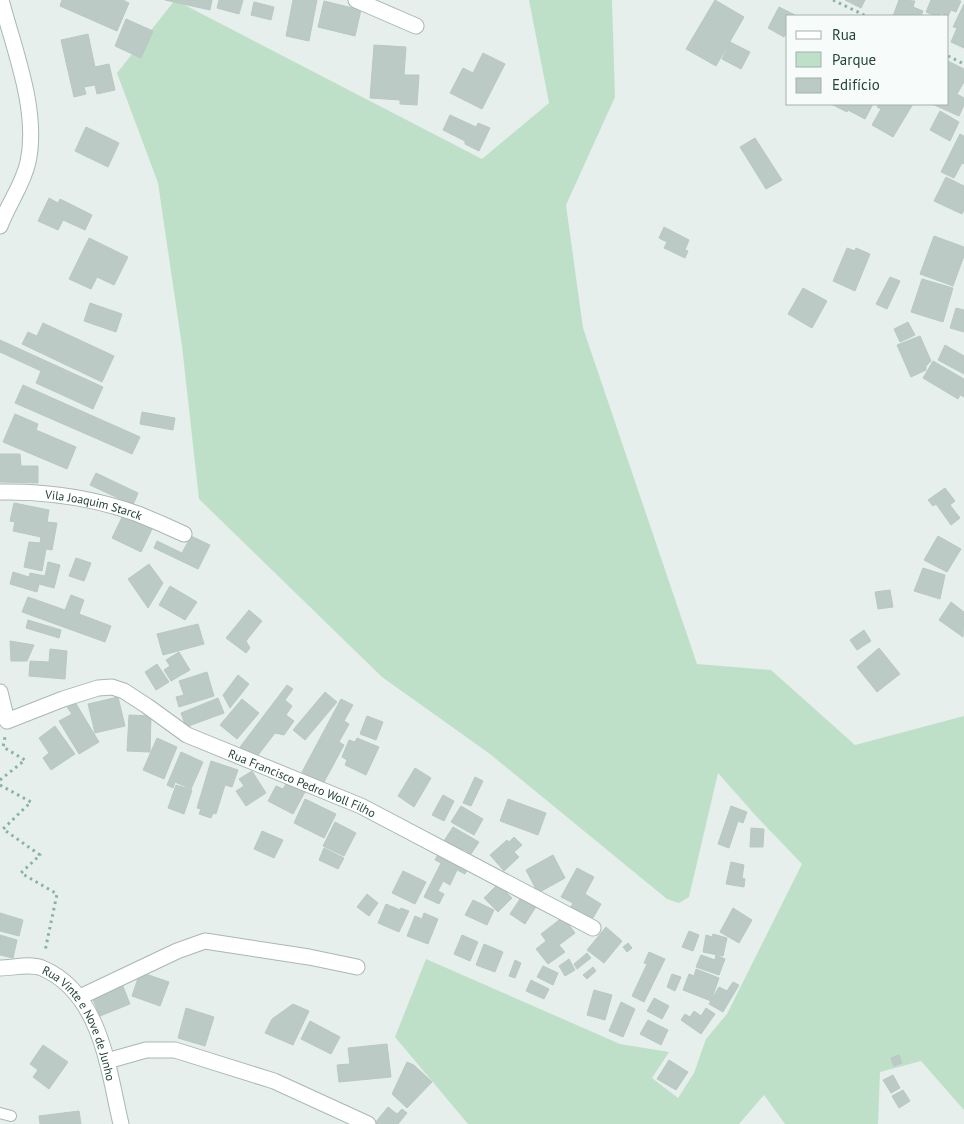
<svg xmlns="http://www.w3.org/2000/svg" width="964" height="1124" viewBox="0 0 964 1124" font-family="'PT Sans',sans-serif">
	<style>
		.green { fill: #bfe0c8 }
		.building { fill: #bbcac4; stroke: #b8c9c2 }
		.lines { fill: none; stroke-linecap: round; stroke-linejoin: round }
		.service-casing { stroke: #a8b8b2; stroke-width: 12 }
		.minor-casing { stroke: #a8b8b2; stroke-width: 17 }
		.path { stroke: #86b3a5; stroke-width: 3; stroke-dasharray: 2.5 4; stroke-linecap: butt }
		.service { stroke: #fff; stroke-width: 10 }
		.minor { stroke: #fff; stroke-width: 15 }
		.labels { text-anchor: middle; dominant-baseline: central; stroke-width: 5; stroke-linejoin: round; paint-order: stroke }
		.street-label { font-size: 12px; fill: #24423a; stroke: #f7fbf9 }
	</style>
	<rect width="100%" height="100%" fill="#e6efeb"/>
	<path class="green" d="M175,0L482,159L549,103L529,0H612L615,97L566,205L583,328L697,664L771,670L855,745L964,716V1110L921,1061L880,1072L878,1124H785L764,1095L739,1124H468L395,1037L426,959L620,1044L669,1052L652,1078L678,1098L694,1073L706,1039L727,1014L802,864L756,816L718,773L689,897L679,903L667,899L490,754L382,677L199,499L182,346L158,183L117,73Z"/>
	<path class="building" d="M62,0H123L129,3L117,31L60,6Z
		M165,0H212L210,10Z
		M219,0H243L239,14L217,8Z
		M293,0H317L309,41L286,36Z
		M715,0L744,17L716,66L686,49Z
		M845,0H865L861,8Z
		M899,0L915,1L913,7L923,11L921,16H893Z
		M931,0H957L961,1L956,12L951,10L948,16L941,13L940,16H936L926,12Z
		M324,1L361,10L355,36L318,27Z
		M254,2L274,7L271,20L251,15Z
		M964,4V48L951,42L957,28L953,27Z
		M779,7L795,15L788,16V30L784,37L768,28Z
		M126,19L153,31L141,58L115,46Z
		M88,34L95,67L109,64L115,90L97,94L95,85L84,87L86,94L74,97L61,40Z
		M730,42L750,52L741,69L722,59Z
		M374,45L406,47L404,75H419L417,105L400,104V100L370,98Z
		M483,53L505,64L482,109L450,93L463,68L473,73Z
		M948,61L964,69V82L957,94L964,98V105L959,116L932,104H948Z
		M831,104H873L865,119L848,110L847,112Z
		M879,104H913L893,137L872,125L881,109L877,107Z
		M940,111L959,122L950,141L930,130Z
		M450,115L476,127L478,123L490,128L479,151L465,144V141L443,130Z
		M86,127L119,143L108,167L75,151Z
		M960,134L964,136V164L962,163L954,178L941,172Z
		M755,138L782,180L766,189L740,147Z
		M946,177L964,186V210L962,214L934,201Z
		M49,198L58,203L60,199L92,215L85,230L63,220L58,230L38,221Z
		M664,227L689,240L685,250L688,251L685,258L664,248L667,242L659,238Z
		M934,236L964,247V256L953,286L920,274Z
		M89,238L128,257L114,285L97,277L91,289L69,279Z
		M847,248L855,251L856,248L870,254L855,291L833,281Z
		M890,277L900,281L887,309L876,304Z
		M922,279L953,288L943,322L911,312Z
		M803,288L827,301L812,328L788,314Z
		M90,303L122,314L116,332L84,321Z
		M956,308L964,310V332L950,328Z
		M908,322L915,335L900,342L894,329Z
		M43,323L114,356L102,382L22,344L28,332L37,336Z
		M920,336L931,361L926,366V370L911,377L897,345Z
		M0,340L103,387L93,409L36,383L41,371L0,352Z
		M945,345L964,356V374L938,360Z
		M933,361L964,379V397L960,395L958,399L923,378Z
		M23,385L140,437L132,454L15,403Z
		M142,412L175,418L173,430L140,424Z
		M15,414L38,424L36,430L76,447L67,469L3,442Z
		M0,454H20L21,466H38V483L0,482Z
		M96,473L138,493L133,505L90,485Z
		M945,488L955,501L950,505L960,518L951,525L936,504L933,506L928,500Z
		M14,503L49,510L47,522L57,523L52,550L46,549L42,571L24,567L29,542L40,543L41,537L13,531L15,522L10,521Z
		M124,513L153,527L141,552L112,538Z
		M191,536L210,545L198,569L154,548L157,541L182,553Z
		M938,536L961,549L947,572L924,560Z
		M76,558L91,563L84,581L69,576Z
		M48,562L60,565L54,588L39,584L37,592L10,584L13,572L29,577L30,573L45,576Z
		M149,564L163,583L148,608L128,579Z
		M923,568L945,575L940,599L914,591Z
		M170,586L197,602L185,620L159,605Z
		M890,590L893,607L878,609L875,592Z
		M71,595L84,600L79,614L111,626L105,642L22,612L28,597L65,610Z
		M951,602L964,612L963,637L939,620Z
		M249,610L262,621L246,641L250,648L246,653L226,638Z
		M28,620L61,630L59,638L26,628Z
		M198,624L204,644L163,655L157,634Z
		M864,630L871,641L857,650L850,640Z
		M10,641L34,645L27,661H11Z
		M879,648L900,674L877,692L857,667Z
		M50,649L67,651L65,679L29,676L30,661L49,662Z
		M179,652L190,670L171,681L164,670L170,666L166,660Z
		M157,664L169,682L156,690L145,672Z
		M207,672L214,696L179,707L176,697L184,695L179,681Z
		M238,675L249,684L230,708L223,695Z
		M287,685L293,689L285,700L292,706L286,715L294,721L284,735L275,733L255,759L240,747Z
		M325,692L337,702L305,740L293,730Z
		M118,697L125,726L95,733L88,704Z
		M218,698L224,713L186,727L181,713Z
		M242,699L259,713L237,739L220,725Z
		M341,699L353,705L344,721L349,724L339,742L344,745L323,784L302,772Z
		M75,702L99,742L79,754L59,721L72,714L67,707Z
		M129,715L151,716L150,752L127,751Z
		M367,716L383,722L376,740L360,734Z
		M55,726L75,754L51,770L43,758L49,753L39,738Z
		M157,738L177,747L164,779L143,770Z
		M357,738L379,747L366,775L345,765L347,760L342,757L349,740L355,742Z
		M181,752L203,762L191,789L175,782L173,788L167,785Z
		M211,761L238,770L232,787L225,785L216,814L213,813L211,818L199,814L201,809L197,808Z
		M415,768L431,778L414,807L398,796Z
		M252,771L266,793L246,806L236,791L244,786L239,779Z
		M475,777L483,781L471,806L463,803Z
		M287,782L305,792L293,814L268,801L276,786L283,789Z
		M176,785L192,790L184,814L168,808Z
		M443,795L454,801L444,821L432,815Z
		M305,799L336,814L324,838L294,823Z
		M508,799L546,813L538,835L500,821Z
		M461,806L483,819L474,835L451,822Z
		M731,806L747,812L743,823L738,821L729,848L718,844Z
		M335,822L356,833L344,856L323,846Z
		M453,827L479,842L471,854L463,849L462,852L444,841Z
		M751,828L764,829L763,847H750Z
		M262,831L283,840L274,858L254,849Z
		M514,837L522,845L514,852L519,857L504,871L490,855L507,840L509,842Z
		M324,848L344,858L338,869L319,860Z
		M440,850L469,865L465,874L457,870L450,885L443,881L438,891L444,894L439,904L424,897L441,863L435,860Z
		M553,855L565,878L538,893L526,870Z
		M731,862L744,865L742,878L745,879L744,887L726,884Z
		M577,868L594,877L585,894L601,904L593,918L571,907L573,903L561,897Z
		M403,871L426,882L415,904L392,893Z
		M498,884L512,898L498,912L484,898Z
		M367,894L378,903L369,916L357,907Z
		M522,896L537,905L525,924L510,914Z
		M473,900L494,910L487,925L465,915Z
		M386,904L400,910L401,908L409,911L399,932L378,923Z
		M733,908L752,920L739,943L720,932Z
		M0,913L23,920L19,936L0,931Z
		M424,913L438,919L428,944L407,936L415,916L422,919Z
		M563,917L575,933L559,945L565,952L548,964L536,949L546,941L541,934Z
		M606,927L622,941L604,963L587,950Z
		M689,931L699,935L693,951L682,947Z
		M713,934L727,938L723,956L703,952L706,935L712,937Z
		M0,935L17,940L13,958L0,955Z
		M462,935L478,942L470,961L454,954Z
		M628,943L632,948L627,952L623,947Z
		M484,944L503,952L495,972L476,965Z
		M649,952L665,959L644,1002L632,996L647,964L644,963Z
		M587,953L591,958L577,969L574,964Z
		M701,955L715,960L716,955L725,959L719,975L696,967Z
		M569,959L575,970L565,976L559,966Z
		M515,960L521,963L515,978L509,976Z
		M543,966L558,973L553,985L537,977Z
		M593,967L596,971L587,979L583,975Z
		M696,969L719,978L711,1001L683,990L689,974L694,976Z
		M140,972L169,982L160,1006L132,996Z
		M672,974L681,977L675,991L667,987Z
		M531,980L549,989L544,999L526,991Z
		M733,982L739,985L723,1012L709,1004L719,987L727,991Z
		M122,984L130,1004L100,1016L92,997Z
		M594,990L612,995L605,1020L587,1015Z
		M654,998L669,1006L662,1019L647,1011Z
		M621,1002L635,1009L623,1037L609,1031Z
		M293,1004L309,1011L293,1045L265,1033L272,1019Z
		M186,1008L214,1017L205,1046L178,1038Z
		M706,1008L715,1014L701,1034L681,1020L685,1014L690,1017L694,1011L701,1016Z
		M648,1020L668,1030L661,1045L640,1034Z
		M310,1021L340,1037L331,1054L301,1039Z
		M387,1044L391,1077L339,1082L337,1065L350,1064L348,1048Z
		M43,1045L68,1062L49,1089L33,1077L38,1070L30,1064Z
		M899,1055L902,1063L894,1066L891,1058Z
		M669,1060L688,1072L676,1090L657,1079Z
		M407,1062L414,1065L432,1082L407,1108L392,1094Z
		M893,1075L900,1088L891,1093L883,1080Z
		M903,1090L910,1101L899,1108L892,1096Z
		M388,1107L397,1114L402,1109L407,1113L398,1124H376L375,1123Z
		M79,1111L81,1124H40L39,1116Z"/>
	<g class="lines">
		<defs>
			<path id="service" d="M0,1113L11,1116"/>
			<g id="minor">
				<path d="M356,0L416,26"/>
				<path d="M0,226C8,204 23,185 28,162C39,111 14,49 1,0"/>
				<path id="s1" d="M0,492C47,491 94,498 138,514C153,520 169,527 184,534"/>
				<path id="s2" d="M0,692L7,721L63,699L98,688L112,687L124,691L147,706L187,735L361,806L593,928"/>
				<path id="s3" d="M0,968C13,968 29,963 42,968C101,993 108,1069 121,1124"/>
				<path d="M80,997L177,951L205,941L309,957L357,967"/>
				<path d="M107,1061L146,1050H175L274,1081L368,1124"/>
			</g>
		</defs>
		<use href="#service" class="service-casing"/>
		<use href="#minor" class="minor-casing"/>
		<path class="path" d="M833,0L866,16
			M948,56L964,64
			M0,780L25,760L3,747L5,737
			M0,785L31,802L3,829L40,855L21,873L57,894L45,951"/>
		<use href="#service" class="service"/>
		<use href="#minor" class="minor"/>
	</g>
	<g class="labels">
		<g class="street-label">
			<text stroke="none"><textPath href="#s1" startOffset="95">Vila Joaquim Starck</textPath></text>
			<text stroke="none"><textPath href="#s2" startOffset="355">Rua Francisco Pedro Woll Filho</textPath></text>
			<text stroke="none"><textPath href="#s3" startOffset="112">Rua Vinte e Nove de Junho</textPath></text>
		</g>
	</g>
	<rect x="786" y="15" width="162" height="90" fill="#f7fbf9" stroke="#a3b1ad"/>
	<rect x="796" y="31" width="25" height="8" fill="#ffffff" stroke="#a3b1ad"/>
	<text x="832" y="40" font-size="15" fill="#24423a">Rua</text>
	<rect x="796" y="52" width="25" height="15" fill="#bfe0c8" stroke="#a3b1ad"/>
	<text x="832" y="65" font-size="15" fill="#24423a">Parque</text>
	<rect x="796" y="78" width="25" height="15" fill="#bbcac4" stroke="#a3b1ad"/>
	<text x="832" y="90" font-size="15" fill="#24423a">Edifício</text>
</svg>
